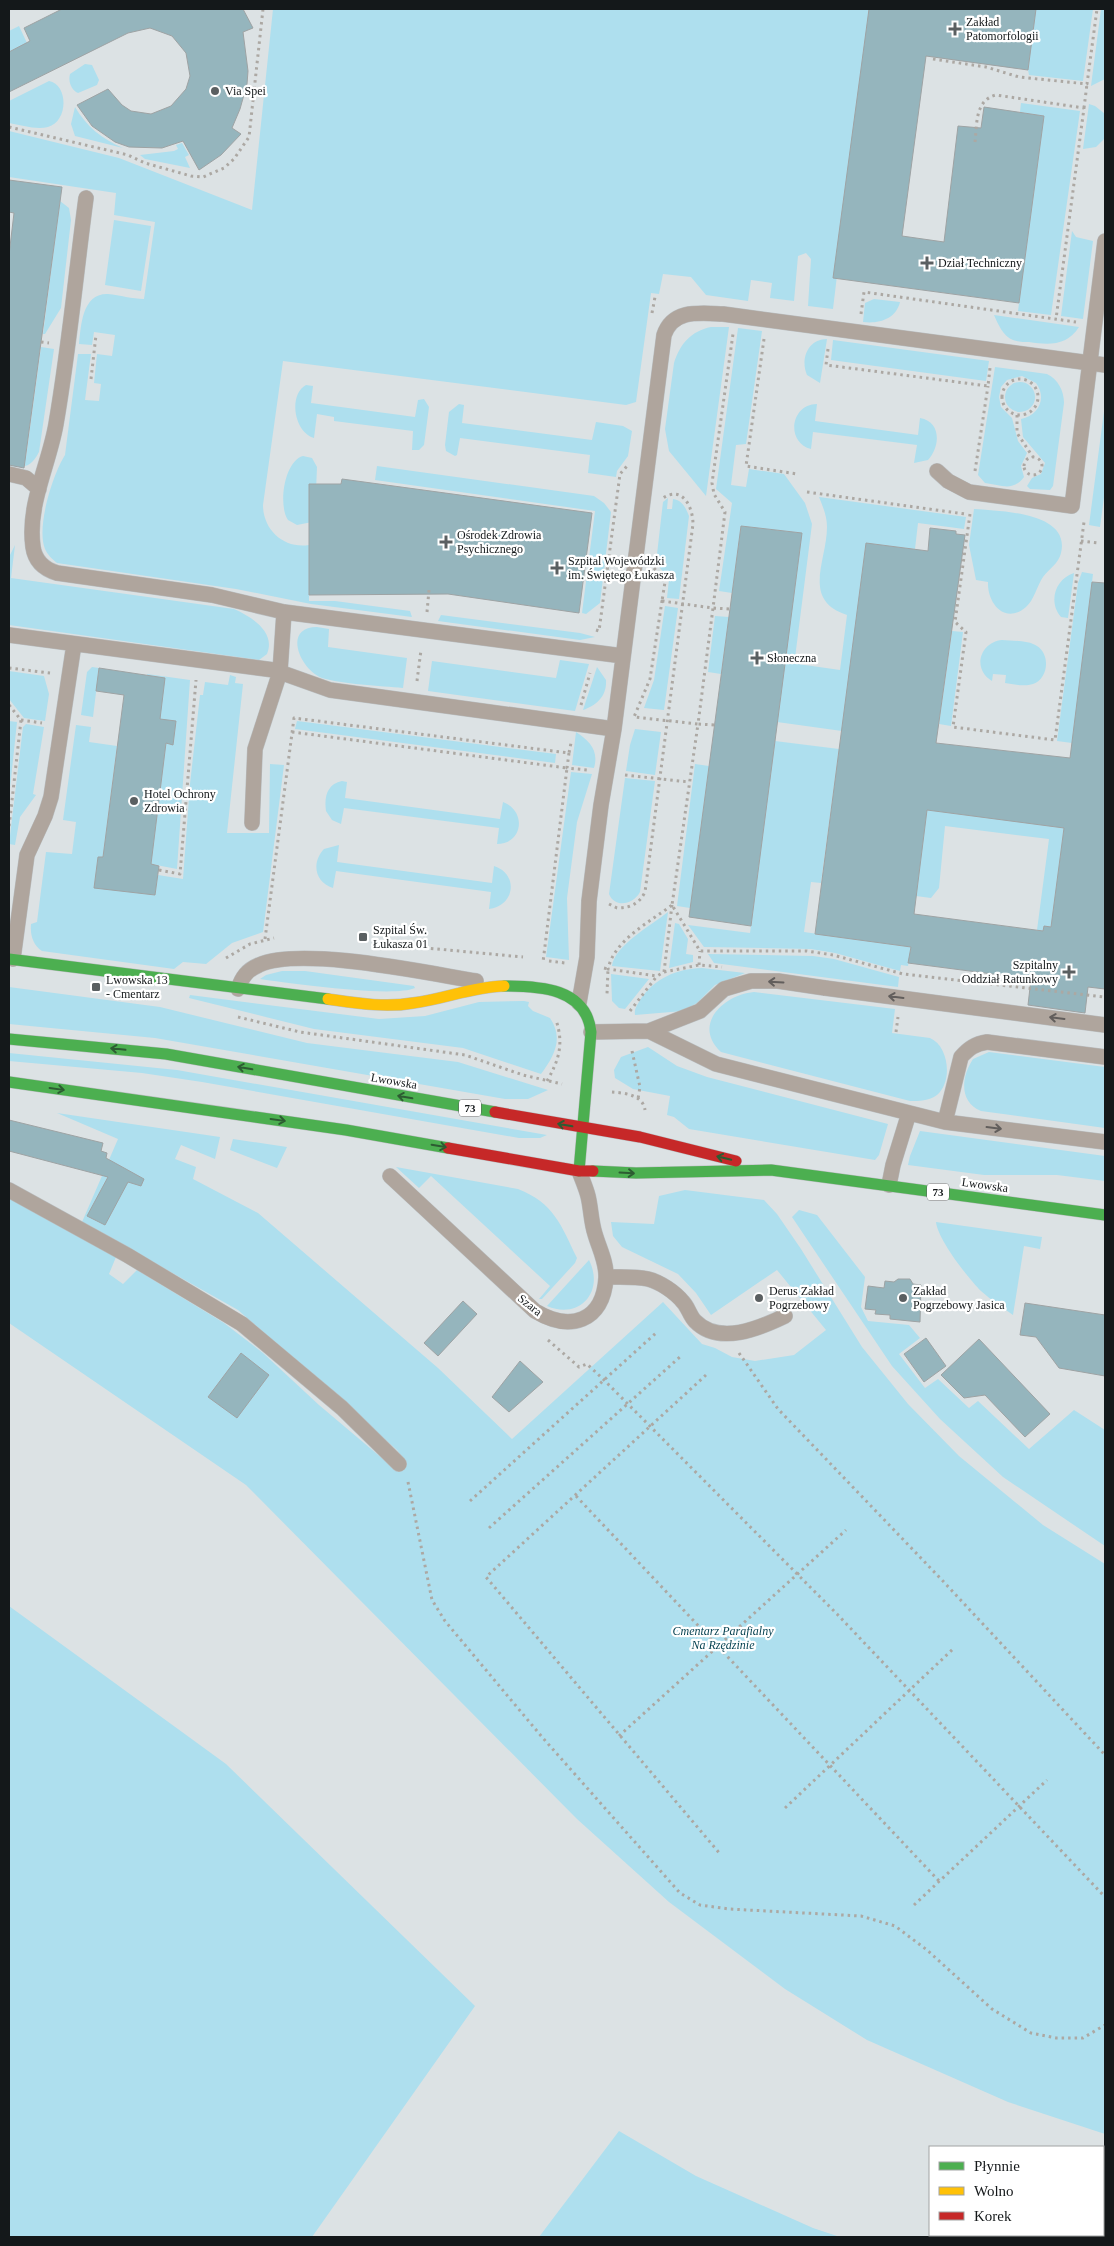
<svg xmlns="http://www.w3.org/2000/svg" width="1114" height="2246" viewBox="0 0 1114 2246" font-family="'Times New Roman',serif">
	<style>
		.green { fill: #aedfee }
		.building { fill: #95b5bd; stroke: #9ea3a4; fill-rule: evenodd }
		.lines { fill: none; stroke-linecap: round; stroke-linejoin: round }
		.lane-casing { stroke: #b9bdbf; stroke-width: 16 }
		.fast-casing { stroke: #b9bdbf; stroke-width: 12 }
		.slow-casing { stroke: #b9bdbf; stroke-width: 12 }
		.jam-casing { stroke: #b9bdbf; stroke-width: 12 }
		.path { stroke: #aca8a3; stroke-width: 3; stroke-dasharray: 2.5 4; stroke-linecap: butt }
		.lane { stroke: #afa59d; stroke-width: 15 }
		.fast { stroke: #4caf50; stroke-width: 11 }
		.slow { stroke: #ffc107; stroke-width: 11 }
		.jam { stroke: #c62828; stroke-width: 11 }
		.lane-bridge-casing { stroke: #b9bdbf; stroke-width: 16; stroke-linecap: butt }
		.lane-bridge { stroke: #afa59d; stroke-width: 15 }
		.oneway { stroke: #625e5c }
		.oneway2 { stroke: #2d5c32 }
		.poi-dot { fill: #5a5f61; stroke: #fff; stroke-width: 2 }
		.labels { text-anchor: middle; dominant-baseline: central; stroke-width: 4.5; stroke-linejoin: round; paint-order: stroke }
		.shield { fill: #fff; stroke: #5a5d5f; stroke-width: 1 }
		.shield-label { font-size: 11px; font-weight: bold; fill: #14181a }
		.poi-label { font-size: 12px; fill: #14181a; stroke: #fff; text-anchor: start }
		.street-label { font-size: 12px; fill: #14181a; stroke: #fff }
		.park-label { font-size: 12px; font-style: italic; fill: #003e4e; stroke: #fff }
	</style>
	<rect width="100%" height="100%" fill="#dce2e4"/>
	<path class="green" d="M273,9H869L833,309L808,306L811,259L806,253L798,256L794,301L770,298L772,283L751,280L748,301L706,295L691,277L663,274L659,294L651,293L636,402L626,405L283,361L263,505C263,530 284,549 309,545V601H335L410,611L412,617L311,604L236,589L57,563C52,559 47,554 45,549C36,527 53,474 65,455L78,354H91L85,400L99,401L101,384L94,383L97,354L112,356L115,335L94,332L92,345L79,344C81,326 82,293 108,294C120,295 132,299 144,299L155,222L114,215L116,193L9,177V131L119,158L252,210Z
		M1036,9H1093L1083,81L1029,75L1028,70Z
		M1101,9H1105V79L1091,86Z
		M19,26L27,43L9,52V31Z
		M85,64L92,65L99,80L97,85L78,93C71,90 68,81 70,74Z
		M49,81C69,85 68,122 48,127C36,130 21,125 9,123V101Z
		M1021,103L1080,111L1051,315L1018,311L1044,116L1020,112Z
		M1089,104L1095,106L1105,114V138L1096,147L1083,149Z
		M75,107C87,127 102,139 123,148L75,136L71,124Z
		M182,143L189,155L185,157L190,168L145,159L140,155L174,151L178,149L176,145Z
		M60,201L69,208L71,220L61,308L45,334H43Z
		M114,220L151,226L141,291L105,285Z
		M1072,231L1076,237L1093,241L1083,319L1061,316Z
		M874,299L900,302C896,319 879,324 863,322L865,303Z
		M994,315L1079,327C1067,346 1049,345 1029,342C1024,342 1018,342 1013,340C1003,336 998,324 994,315Z
		M711,327H729L706,496L669,451L665,429L674,363C680,344 691,331 711,327Z
		M738,328L762,331L746,444L736,445L731,485L746,487L749,469L784,474L805,503L812,524L795,658L798,664L840,670L847,615C801,600 827,561 827,527C827,516 823,507 819,497L966,517L964,529L918,523L915,549L866,543L842,731L777,722L802,533L741,526L732,593L719,591L732,503L716,489Z
		M827,339L820,383L807,375C800,359 808,339 827,339Z
		M833,340L989,361L986,381L831,360Z
		M41,347L54,349L39,452C31,467 25,468 9,466V455L26,457Z
		M995,367L1047,374C1058,379 1064,391 1064,403L1053,486L1050,490L1030,489L1027,486L1032,478L1041,474L1045,463L1023,437L1021,419C1039,415 1047,398 1036,383L1022,376L1007,380L1001,387L999,397L1001,407L1012,418L1018,441L1027,453L1021,466L1024,477C1013,492 1001,485 985,483L978,475Z
		M1005 397a15 15 0 1 1 30 0a15 15 0 1 1-30 0Z
		M306,385L313,386L311,403L415,417L418,400L424,399L429,407L424,445L419,450H412L413,431L334,421V417L317,414L314,438C294,432 288,395 306,385Z
		M459,404L464,405L462,423L592,440L596,422L623,426L632,431L628,456L617,471L616,477L588,473L590,455L460,438L457,455L455,456L446,451L445,445L449,412Z
		M817,404L815,421L918,435L920,418C942,422 940,447 928,460L914,463L917,445L813,432L811,449C785,442 791,404 817,404Z
		M1105,404V490L1100,527L1089,525Z
		M303,456L312,458L317,467L315,515L312,522L297,525L288,520C278,506 284,461 303,456Z
		M377,466L594,496L604,503L611,512L600,603L586,614L582,613L595,511L375,480Z
		M668,498L667,509H672L673,499C682,500 686,508 689,516L679,599L667,598L669,579L656,563L663,502Z
		M974,509C1000,511 1071,512 1061,553C1059,563 1049,569 1043,577C1037,586 1034,600 1026,607C1005,625 987,603 988,582L976,580L969,545Z
		M15,545L11,578L234,609C252,617 276,632 267,654L259,660L9,625V557Z
		M1082,572L1093,574L1072,743L1057,741L1078,583Z
		M1074,573L1068,618L1061,617C1048,602 1055,579 1074,573Z
		M665,606L678,608L664,710L644,708L654,680Z
		M441,615L580,633L595,637L580,640L438,621Z
		M715,616L729,617L721,674L708,672Z
		M317,627L329,629L328,647L407,658L403,688C381,686 341,684 322,678C300,670 282,627 317,627Z
		M952,631L963,632L951,726L939,724Z
		M1002,640C1013,641 1028,640 1037,646C1051,655 1048,679 1033,684C1024,687 1014,684 1005,683L1006,675L993,674L992,681C971,668 981,642 1002,640Z
		M560,660L589,664L575,711L428,691L432,661L556,678Z
		M92,667L99,668L93,717L81,715L87,672Z
		M597,667L606,680C607,696 597,705 583,710Z
		M9,671L44,676L49,694L45,721L24,718L9,699Z
		M147,674L190,680L177,869L151,864L166,743L173,744L176,722L160,720Z
		M230,675L236,677L235,683L243,684L227,833H269L270,764L284,765L263,932L232,943L206,964L183,962L174,969L42,951C33,945 30,935 31,924L37,922L46,852L72,854L76,822L63,820L76,725L91,727L89,742L117,746L103,857H98L94,887L155,895L158,875L183,879L190,784L200,695H203L205,682L228,685Z
		M9,721L17,722L9,798Z
		M297,721L556,754L555,763L295,729Z
		M26,724L44,727L33,794L36,795L20,817L15,845L9,844L23,727Z
		M635,729L661,732L655,775L626,771L630,745Z
		M576,732C590,741 599,751 594,768L572,765Z
		M775,741L839,749L821,883L811,882L804,932L911,947L908,966L901,965L900,971L835,953L811,949L704,947L688,925L750,933Z
		M695,764L709,766L690,908L677,906Z
		M571,772L592,774L577,822L567,898L569,960L546,957Z
		M625,778L655,781L640,892C634,904 615,909 609,894Z
		M342,781L347,782L345,798L500,819L503,802C527,811 523,844 497,844L499,828L344,808L341,824L332,820L326,811C324,797 327,784 342,781Z
		M927,810L1064,828L1051,927L1044,926L1043,931L1037,930L1049,839L945,826L939,888L931,898L916,896Z
		M339,845L337,862L492,883L494,866C519,874 515,906 489,909L491,892L336,871L333,888C315,882 311,863 324,849Z
		M668,912L660,971L612,966C614,946 653,924 668,912Z
		M675,923L679,924L688,939L686,954L693,955V962L669,968Z
		M708,954L813,956L834,959L899,977L898,987L714,963Z
		M702,968L745,973L715,985L697,1003L683,1011L635,1015C634,1009 637,1006 640,1000C655,978 676,969 702,968Z
		M282,971H305L414,986L415,988C393,998 288,983 260,979L266,975Z
		M611,974L649,979L625,1009L619,1008L612,1001Z
		M9,987L160,1007L307,1043L458,1062L548,1090L528,1099H505L155,1038L9,1024Z
		M754,992L895,1009L892,1033L930,1038C949,1046 953,1082 937,1095C929,1101 919,1101 910,1101L721,1052C692,1025 723,995 754,992Z
		M190,995L379,1019L425,1016L479,1002L524,1001L529,1002L528,1006L533,1011L550,1018C564,1039 554,1056 541,1074L463,1048L314,1029L189,998Z
		M648,1047L677,1066L707,1077L888,1124L879,1155L875,1160L689,1129L674,1117L667,1115L670,1096L633,1089L615,1078L614,1070L621,1057Z
		M989,1052L1105,1067V1128L981,1111C959,1102 961,1077 973,1059Z
		M9,1053L177,1070L547,1135L540,1138H519L202,1082L142,1073L9,1061Z
		M57,1113L220,1137L215,1159L181,1145L175,1159L196,1167L193,1179L258,1213L438,1368L512,1439L663,1302L702,1344L715,1348L732,1357L755,1361L794,1355L826,1330L777,1270L711,1315L696,1293L678,1274L622,1247L613,1236L611,1222L654,1224L659,1196L685,1190L764,1200L777,1214L801,1249L862,1347L908,1404L959,1456L1043,1525L1105,1564V2134L1008,2102L867,2040L785,1989L669,1902L577,1819L246,1485L9,1323V1197L116,1257L109,1274L123,1284L137,1270L224,1323L263,1353L319,1405L396,1470L406,1462L397,1450L238,1310L82,1222L118,1139Z
		M920,1131L1105,1156V1181L1057,1175H984L908,1165L910,1156Z
		M233,1139L287,1147L277,1168L230,1150Z
		M396,1167L518,1189C554,1203 561,1225 577,1258L575,1263L542,1299H539L550,1286L431,1176L419,1188Z
		M799,1210L817,1215L865,1277L861,1307L868,1321L909,1325L920,1338L899,1354L925,1388L938,1379L969,1408L978,1401L1029,1449L1074,1410L1105,1430V1546L1003,1477L940,1419L892,1366L792,1217Z
		M936,1222L1042,1237L1040,1249L1024,1246L1013,1315C1002,1307 991,1300 981,1291C968,1278 938,1240 936,1222Z
		M589,1260C605,1292 579,1320 547,1306Z
		M9,1606L226,1764L475,2006L312,2237H9Z
		M619,2131L696,2176L813,2228L840,2237H539Z"/>
	<path class="building" d="M62,9H243L253,28L243,32L248,71L247,84L240,109L232,128L241,134L221,155L199,170L183,141L162,148L129,147L115,142L92,126L77,105L108,89L122,105L131,111L151,114L171,106L186,89L190,76L186,53L172,36L150,28L128,33L9,92V52L30,41L24,28Z
		M869,9H1036L1028,70L926,56L902,236L944,242L958,126L981,128L984,107L1044,116L1019,303L833,278Z
		M9,180L62,187L24,468L9,465V255L14,213L9,212Z
		M342,479L592,513L579,613L448,594L309,595V484H341Z
		M741,526L802,533L751,926L689,917Z
		M930,528L956,531V534L965,535L936,743L1070,758L1092,582L1105,583V989L1088,987L1085,1013L1028,1005L1031,979L908,963L911,947L815,934L866,543L928,551ZM927,810L1064,828L1051,927L1044,926L1043,931L914,914Z
		M99,668L165,678L160,719L176,721L173,745L166,743L151,864L159,866L155,895L94,888L98,857H103L124,695L96,691Z
		M9,1120L103,1143L101,1151L107,1153L106,1158L144,1179L141,1186L128,1182L105,1225L87,1216L108,1177L9,1151Z
		M898,1279H910L913,1284L921,1285L920,1322L890,1319V1315L875,1314L876,1310L865,1309L868,1286L884,1288L885,1281L894,1282Z
		M463,1301L477,1314L438,1356L424,1343Z
		M1025,1303L1105,1315V1376L1059,1368L1036,1337L1020,1335Z
		M926,1338L946,1366L924,1382L904,1354Z
		M979,1339L1050,1414L1025,1437L985,1395L964,1398L941,1375Z
		M241,1353L269,1375L237,1418L208,1397Z
		M520,1361L543,1382L509,1412L492,1397Z"/>
	<g class="lines">
		<defs>
			<path id="lane" d="M86,198C76,273 69,349 56,424C49,465 27,505 33,547C35,561 44,569 57,573L212,595L284,612L623,656
				M937,471L948,481L969,492L1072,506L1105,241
				M9,474L26,478L39,489
				M9,635L274,670L330,690L614,729
				M252,823L255,749L280,672L284,612
				M13,959L27,855L45,816L51,797L74,644
				M238,989C242,977 247,970 259,965C301,946 427,973 476,981
				M579,1003L587,957L589,901L601,805L614,729L664,335C673,309 699,313 723,314L1105,365
				M649,1031L716,1064L945,1122L1105,1142
				M591,1032L649,1031L700,1011L724,989L751,981H778L825,988
				M945,1122L961,1057C969,1048 975,1044 987,1042L1105,1057
				M390,1176L535,1311C570,1332 603,1322 606,1278C607,1263 599,1248 595,1234C591,1222 591,1208 588,1196C586,1188 582,1179 579,1171
				M889,1185L893,1165L909,1113
				M9,1190L127,1255L242,1324L342,1408L399,1464
				M606,1277C620,1277 635,1276 648,1279C660,1282 675,1292 683,1302C688,1307 690,1316 695,1321C719,1346 760,1328 785,1316"/>
			<path id="fast" d="M9,959L328,999
				M504,986C540,986 586,988 591,1032L579,1171
				M9,1039L166,1054L495,1112
				M9,1082L346,1130L448,1148
				M593,1171L636,1173L771,1170L1105,1215"/>
			<path id="slow" d="M328,999C356,1003 385,1008 413,1003C445,999 471,987 504,986"/>
			<path id="jam" d="M495,1112L640,1137L736,1161
				M448,1148L579,1171H593"/>
		</defs>
		<use href="#lane" class="lane-casing"/>
		<use href="#fast" class="fast-casing"/>
		<use href="#slow" class="slow-casing"/>
		<use href="#jam" class="jam-casing"/>
		<path class="path" d="M933,59L986,67L1019,77L1087,84L1097,9
			M1084,108L1087,84
			M9,127L128,155L145,163L191,176L203,177L224,168L234,159L249,137L263,9
			M975,142C977,124 975,100 996,95L1084,108L1056,319
			M652,313L655,297
			M861,314L864,292L1076,322
			M764,339L746,466L797,474
			M41,342L49,343
			M828,349L826,365L988,386L990,368
			M1002 397a18 18 0 1 1 36 0a18 18 0 1 1-36 0Z
			M91,379L96,335
			M1017,415V433L1033,457
			M1024 466a9 9 0 1 1 18 0a9 9 0 1 1-18 0Z
			M975,471L988,386
			M807,492L965,514
			M970,514L955,622L966,632L953,727L1055,740L1084,522
			M1081,541L1098,543
			M654,568L665,582L662,601
			M662,601L713,608L698,724L634,717L650,679Z
			M729,609L713,608L725,512L714,494L712,483L733,334
			M427,612L429,590
			M596,630L599,631L620,474L627,466
			M9,668L50,673
			M417,681L421,650
			M9,705L21,720L9,827
			M581,705L590,673
			M21,720L42,723
			M714,725L698,724L672,905L700,951H807L833,955L903,974L1105,997
			M292,732L567,768L543,962
			M569,753L567,768L587,770
			M625,775L689,782
			M159,870L180,874L196,680
			M609,904L617,908C630,908 639,904 645,892L693,524C693,508 683,485 663,498
			M672,905L664,972L657,976L608,969C614,940 650,922 672,905Z
			M265,939L294,718L569,753L571,743
			M405,946L523,957
			M226,958L250,944L274,938
			M549,961L565,963
			M699,965L700,951
			M604,968L608,969L607,994
			M664,972L699,965L722,967
			M630,1011L657,976
			M238,1017L300,1032L465,1055L523,1075L562,1084
			M896,1032L898,1017
			M632,1051L640,1087L638,1099
			M547,1081C559,1060 564,1044 556,1020
			M612,1092C625,1093 643,1095 645,1110
			M548,1340L579,1367L587,1364L603,1379L837,1614L1105,1897
			M739,1353L778,1409L941,1579L1105,1755
			M706,1375L486,1577L721,1855
			M408,1482L432,1600L445,1621L542,1737L680,1893L700,1905L729,1909L861,1916L895,1926L927,1950L992,2009L1031,2033L1056,2038H1083L1105,2025
			M576,1496L939,1881
			M470,1501L656,1333
			M489,1528L681,1356
			M619,1736L846,1530
			M785,1808L953,1649
			M914,1905L1047,1780"/>
		<use href="#lane" class="lane"/>
		<use href="#fast" class="fast"/>
		<use href="#slow" class="slow"/>
		<use href="#jam" class="jam"/>
		<defs>
			<path id="lane-bridge" d="M825,988L1105,1025"/>
		</defs>
		<use href="#lane-bridge" class="lane-bridge-casing"/>
		<use href="#lane-bridge" class="lane-bridge"/>
	</g>
	<defs><path id="oneway-shaft" d="M-6 0H5M1.5-3L5.5 0L1.5 3" fill="none" stroke-width="1.6" stroke-linecap="round" stroke-linejoin="round" transform="scale(1.25)"/></defs>
	<g class="oneway">
		<use href="#oneway-shaft" transform="translate(776 982) rotate(-177)"/>
		<use href="#oneway-shaft" transform="translate(896 997) rotate(-173)"/>
		<use href="#oneway-shaft" transform="translate(1057 1018) rotate(-173)"/>
		<use href="#oneway-shaft" transform="translate(994 1128) rotate(7)"/>
	</g>
	<g class="oneway2">
		<use href="#oneway-shaft" transform="translate(118 1049) rotate(-174)"/>
		<use href="#oneway-shaft" transform="translate(245 1068) rotate(-170)"/>
		<use href="#oneway-shaft" transform="translate(57 1089) rotate(8)"/>
		<use href="#oneway-shaft" transform="translate(405 1097) rotate(-170)"/>
		<use href="#oneway-shaft" transform="translate(278 1120) rotate(8)"/>
		<use href="#oneway-shaft" transform="translate(565 1125) rotate(-170)"/>
		<use href="#oneway-shaft" transform="translate(439 1146) rotate(10)"/>
		<use href="#oneway-shaft" transform="translate(724 1158) rotate(-166)"/>
		<use href="#oneway-shaft" transform="translate(627 1173) rotate(3)"/>
	</g>
	<g class="poi-dot">
		<path d="M952.5 21.5h5v5h5v5h-5v5h-5v-5h-5v-5h5z"/>
		<circle cx="215" cy="91" r="5"/>
		<path d="M924.5 255.5h5v5h5v5h-5v5h-5v-5h-5v-5h5z"/>
		<path d="M443.5 534.5h5v5h5v5h-5v5h-5v-5h-5v-5h5z"/>
		<path d="M554.5 560.5h5v5h5v5h-5v5h-5v-5h-5v-5h5z"/>
		<path d="M754.5 650.5h5v5h5v5h-5v5h-5v-5h-5v-5h5z"/>
		<circle cx="134" cy="801" r="5"/>
		<rect x="358" y="932" width="10" height="10" rx="2.5"/>
		<path d="M1066.5 964.5h5v5h5v5h-5v5h-5v-5h-5v-5h5z"/>
		<rect x="91" y="982" width="10" height="10" rx="2.5"/>
		<circle cx="759" cy="1298" r="5"/>
		<circle cx="903" cy="1298" r="5"/>
	</g>
	<g class="labels">
		<g class="shield">
			<rect x="459" y="1099.5" width="22" height="17" rx="4"/>
			<rect x="927" y="1183.5" width="22" height="17" rx="4"/>
		</g>
		<g class="shield-label">
			<text x="470" y="1108">73</text>
			<text x="938" y="1192">73</text>
		</g>
		<g class="poi-label">
			<text x="966" y="22">Zakład<tspan x="966" dy="14">Patomorfologii</tspan></text>
			<text x="225" y="91">Via Spei</text>
			<text x="938" y="263">Dział Techniczny</text>
			<text x="457" y="535">Ośrodek Zdrowia<tspan x="457" dy="14">Psychicznego</tspan></text>
			<text x="568" y="561">Szpital Wojewódzki<tspan x="568" dy="14">im. Świętego Łukasza</tspan></text>
			<text x="767" y="658">Słoneczna</text>
			<text x="144" y="794">Hotel Ochrony<tspan x="144" dy="14">Zdrowia</tspan></text>
			<text x="373" y="930">Szpital Św.<tspan x="373" dy="14">Łukasza 01</tspan></text>
			<text x="1058" y="965" text-anchor="end">Szpitalny<tspan x="1058" dy="14">Oddział Ratunkowy</tspan></text>
			<text x="106" y="980">Lwowska 13<tspan x="106" dy="14">- Cmentarz</tspan></text>
			<text x="769" y="1291">Derus Zakład<tspan x="769" dy="14">Pogrzebowy</tspan></text>
			<text x="913" y="1291">Zakład<tspan x="913" dy="14">Pogrzebowy Jasica</tspan></text>
		</g>
		<g class="street-label">
			<text transform="translate(394 1081) rotate(10)">Lwowska</text>
			<text transform="translate(985 1185) rotate(8)">Lwowska</text>
			<text transform="translate(530 1305) rotate(39)">Szara</text>
		</g>
		<g class="park-label">
			<text x="723" y="1631">Cmentarz Parafialny<tspan x="723" dy="14">Na Rzędzinie</tspan></text>
		</g>
	</g>
	<rect width="1114" height="2246" fill="none" stroke="#14181a" stroke-width="20"/>
	<rect x="929" y="2146" width="175" height="90" fill="#ffffff" stroke="#a1a3a3"/>
	<rect x="939" y="2162" width="25" height="8" fill="#4caf50" stroke="#a1a3a3"/>
	<text x="974" y="2171" font-size="15" fill="#14181a">Płynnie</text>
	<rect x="939" y="2187" width="25" height="8" fill="#ffc107" stroke="#a1a3a3"/>
	<text x="974" y="2196" font-size="15" fill="#14181a">Wolno</text>
	<rect x="939" y="2212" width="25" height="8" fill="#c62828" stroke="#a1a3a3"/>
	<text x="974" y="2221" font-size="15" fill="#14181a">Korek</text>
</svg>
